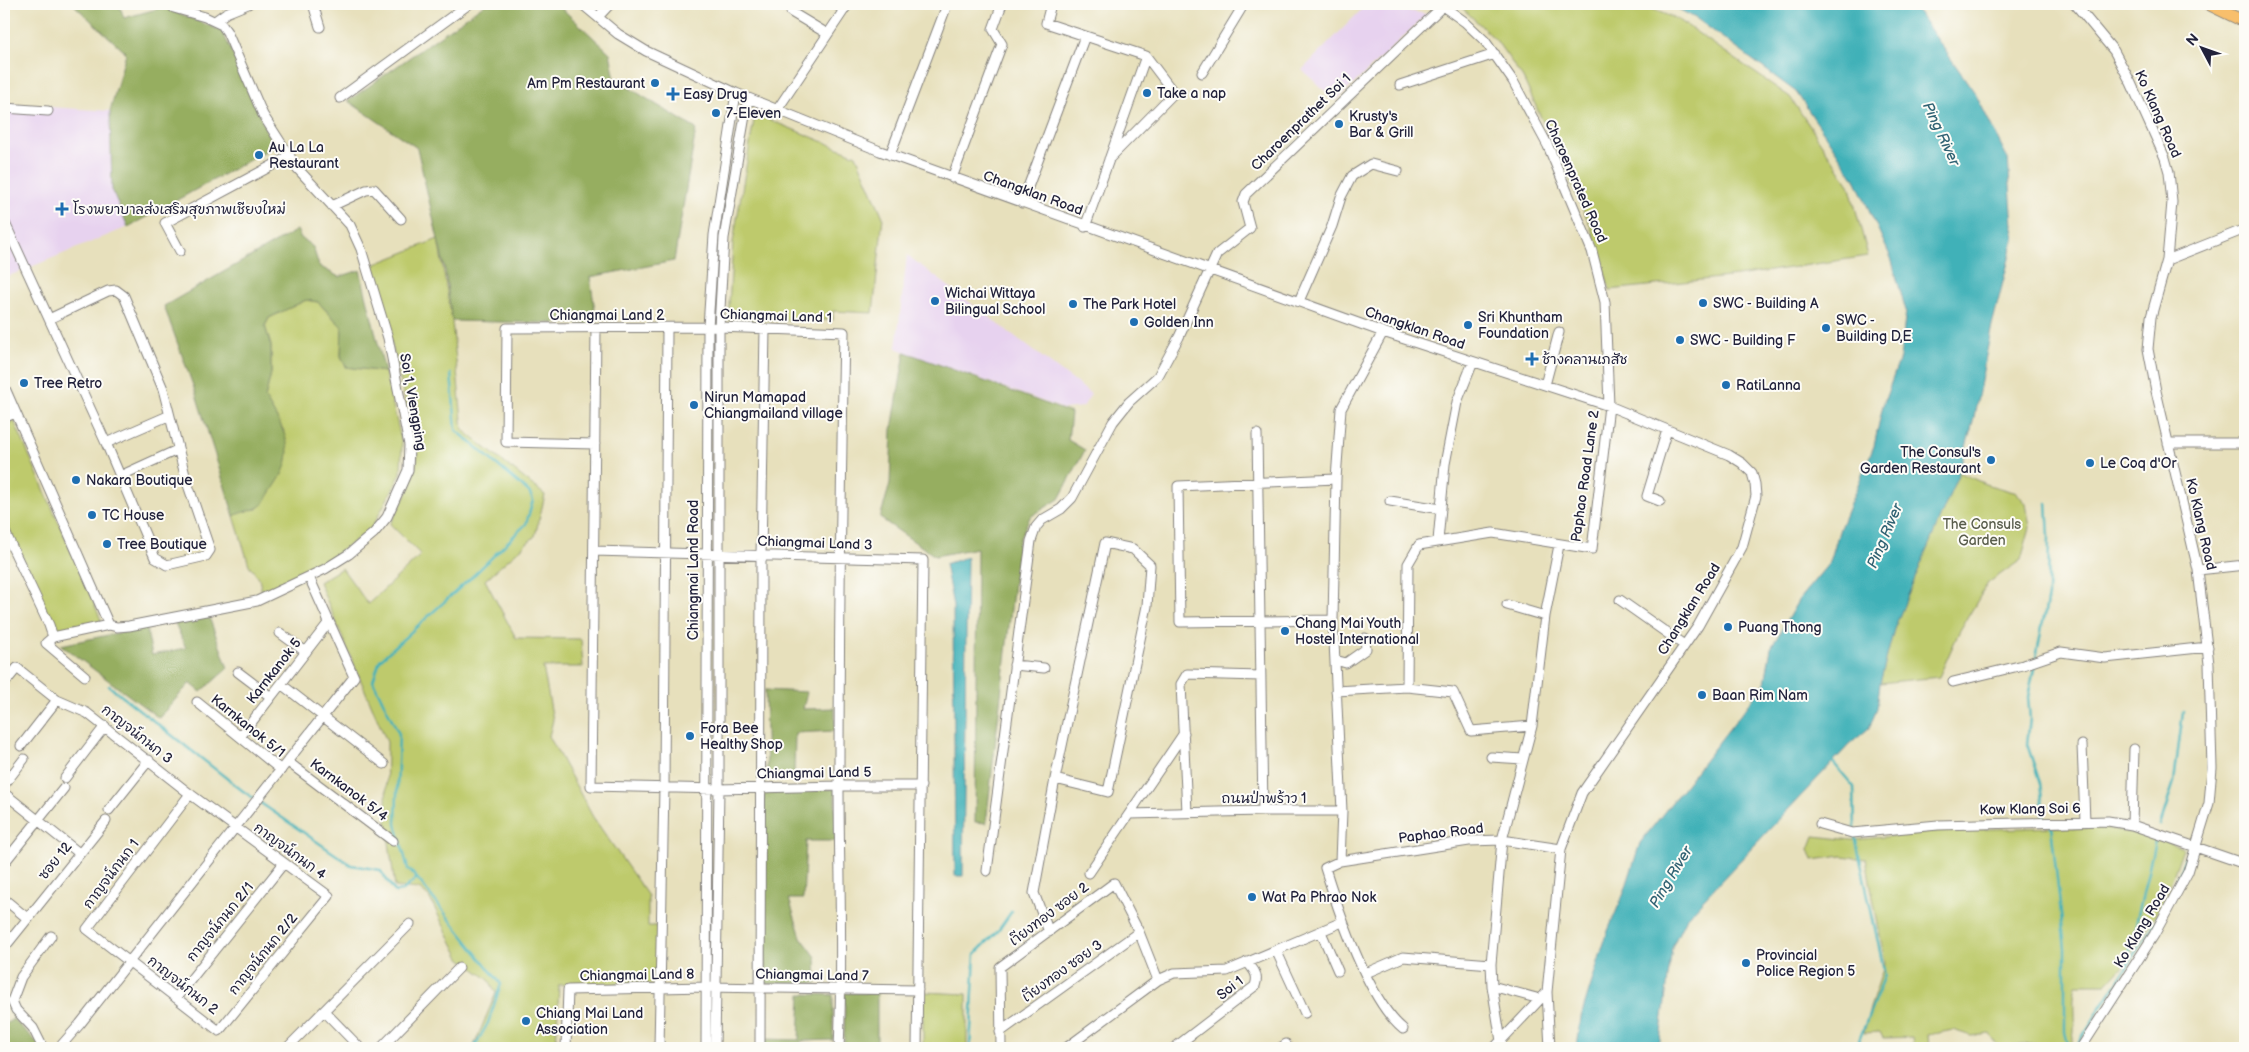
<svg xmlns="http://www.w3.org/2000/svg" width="2249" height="1052" viewBox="0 0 2249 1052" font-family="'Balsamiq Sans','Playpen Sans Thai',sans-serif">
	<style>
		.built { fill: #e7d2ef }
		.green { fill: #beca6c; stroke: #707654 }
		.forest { fill: #96ae60; stroke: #5c684e }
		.water { fill: #40b1b8; stroke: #316a7a }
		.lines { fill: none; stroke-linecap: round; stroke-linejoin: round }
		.stream { stroke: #40b1b8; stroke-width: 2.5 }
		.minor-casing { stroke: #84817c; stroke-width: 11 }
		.major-casing { stroke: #84817c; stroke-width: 13 }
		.minor { stroke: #fff; stroke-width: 9 }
		.major { stroke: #f8bf6c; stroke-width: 11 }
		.poi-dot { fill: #1f6fb2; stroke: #fdfcf7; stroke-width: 2 }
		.labels { text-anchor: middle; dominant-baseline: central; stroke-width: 4; stroke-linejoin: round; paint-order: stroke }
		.poi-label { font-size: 14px; fill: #22223b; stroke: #fdfcf7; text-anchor: start }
		.street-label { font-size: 14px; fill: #22223b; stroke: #fdfcf7 }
		.park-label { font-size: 14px; fill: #595d4c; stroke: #fdfcf7 }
		.water-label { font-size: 15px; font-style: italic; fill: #306273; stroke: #fdfcf7 }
	</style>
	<rect width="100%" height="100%" fill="#fdfcf7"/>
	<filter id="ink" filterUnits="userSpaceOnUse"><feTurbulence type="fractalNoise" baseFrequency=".02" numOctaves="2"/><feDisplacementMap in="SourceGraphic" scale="10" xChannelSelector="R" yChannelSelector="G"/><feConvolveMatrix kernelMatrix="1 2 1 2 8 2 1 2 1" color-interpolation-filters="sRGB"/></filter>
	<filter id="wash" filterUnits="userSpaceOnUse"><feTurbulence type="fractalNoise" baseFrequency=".0096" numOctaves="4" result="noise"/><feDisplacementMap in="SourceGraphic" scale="20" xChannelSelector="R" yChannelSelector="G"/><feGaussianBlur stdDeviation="1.12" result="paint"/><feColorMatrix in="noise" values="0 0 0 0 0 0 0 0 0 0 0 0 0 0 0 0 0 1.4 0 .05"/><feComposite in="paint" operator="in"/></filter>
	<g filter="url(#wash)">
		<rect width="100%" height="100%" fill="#e7e0bc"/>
		<path class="built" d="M1367,4L1427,14L1336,101L1302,70Z
			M4,104L110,111L112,190L128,227L4,278Z
			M907,255L1091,394L1083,407L1064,409L896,348Z"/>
		<path class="green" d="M1458,4H1639L1679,20L1790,97L1849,184L1868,256L1737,276L1610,290L1590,225L1523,78L1496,40Z
			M755,114L856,155L883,217L873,313L833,311V320H728L733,242Z
			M438,239L452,321L463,430L545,495L535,536L485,580L516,638L581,639L583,667H543L553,720L549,736L593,817L648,896V926H659L658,984L559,985L556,1048H473L496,993L489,980L460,958L429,897L419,889L395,887L386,820L387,742L319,582L342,568L368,604L421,555L390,524L411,486L418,455L373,265Z
			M306,300L318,302L342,327L341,356L346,367L385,372L402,443L401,474L371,529L321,565L262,592L259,579L249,565L234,516L245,510L257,509L284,431L265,398L271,373V346L265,326L269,318Z
			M13,418L102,622L96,627L55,630L4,518V421Z
			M1959,472L1985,484L2017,493L2026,504L2030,527L2021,560L1988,583L1959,632L1939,677L1880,683L1894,629Z
			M2056,827L2111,829L2150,836L2183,848L2165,899L2127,961L2106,984H2076C2070,1006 2079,1027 2070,1048H2054L2053,1043L1997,1046L1990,1034L1971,1036L1953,1030L1928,1035L1929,1048H1913L1912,1037L1883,1038L1880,1032L1864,1033L1870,1008L1885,963L1866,859L1842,856L1813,860L1809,849L1814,836L1852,840L1955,830Z
			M923,992L967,994V1048H923Z"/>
		<path class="forest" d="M73,4H119L124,18L164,7L222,31C241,69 254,109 275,146L128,227L112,190L110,111L126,53Z
			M485,4H557L610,53L615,79L696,129L674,261L590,277L597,324L452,321L445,270L417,148L348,101Z
			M297,230L301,238L313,247L319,266L339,277L360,270L385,372L346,367L341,356L342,327L318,302L306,300L269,318L265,326L271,346V373L265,398C284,431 300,450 275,486C270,493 266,502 259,507C255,510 242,511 234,516L195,391L164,306Z
			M905,352L1071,413L1068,440L1085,450L1059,499L1030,517L1019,540L986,823L975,822L977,548L935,556L880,518L890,484L892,429Z
			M209,617L228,668L201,692L190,683L159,718L61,645L146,627L152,655L186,648L175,623Z
			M765,690L807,692L803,709L835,708V731L795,733L794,776L767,777Z
			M835,789L836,841H806L803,899H789L801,937L816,957L817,983L765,984L764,792Z
			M845,993H877V1048H844Z
			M801,994L833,995V1040L801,1041L800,1048H763V1039L799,1040Z
			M13,1019L43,1048H7L4,1046V1025Z"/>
		<path class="water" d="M1669,4H1907L1918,12L1975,93L2008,159L2014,239L1992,325L1973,422L1959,472L1894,629L1880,683L1877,709L1869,728L1849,745L1686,918L1672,947L1659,1048H1577L1581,1017L1607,933L1624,893L1640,843L1765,683L1771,648L1799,599L1830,562L1840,528L1874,446L1883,405L1900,358L1906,311L1891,258L1855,179L1796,92L1697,19Z
			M967,557L963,876H955L953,606L945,564Z"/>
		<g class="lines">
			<path class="stream" d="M451,374L456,430L529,492L533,500L526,524L475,574L380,660L373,681L399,734L396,824L408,869L417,878L501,984L488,1023L474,1048
				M2036,658L2048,596L2049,536L2047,503
				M2035,664L2028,697L2030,719L2027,744L2040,783L2044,818
				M109,686L243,791L351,865L380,870L395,892L402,891L417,878
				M1832,761L1854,787L1855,830
				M2160,825L2174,782L2183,712
				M2051,826L2065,949V1032L2069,1048
				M1855,836L1885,975L1856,1048
				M2173,892L2186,856
				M2126,967L2156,837
				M970,1048L975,954L998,931L1012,911
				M2075,1048L2159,917"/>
		</g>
	</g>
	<g filter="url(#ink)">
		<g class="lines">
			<defs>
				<path id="minor" d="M313,4L320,27
					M582,4L618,34L646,51L736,93L880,151L1383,332L1609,406L1729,455L1742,463L1752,473L1755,484L1756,496L1742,547L1698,626L1582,793L1561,849L1547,992L1550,1048
					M835,4L844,10
					M1051,4L1046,23L1146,56L1174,93L1109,159
					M2075,4L2114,51L2131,83L2165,158L2169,172L2172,202L2167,260L2151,317L2148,349L2156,391L2198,570L2209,664L2212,768L2209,803L2188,872L2154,935L2081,1048
					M791,12L826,33
					M598,17L610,4
					M215,21L226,13L248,4
					M1202,73L1244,4
					M1400,85L1495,54
					M340,98L469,4
					M4,108L48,111
					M777,110L848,4
					M890,155L947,5
					M952,178L1002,44L993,29L1002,4
					M1022,203L1085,36
					M332,206L366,190L374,189L401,219
					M4,221L106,443L155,558L167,565L206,556L210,550L186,479L163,389L124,296L116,290L108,291L49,319
					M1085,227L1146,56
					M180,251L165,223L290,156
					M2167,260L2245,229
					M1299,301L1332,226L1341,197L1352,176L1371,164L1398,171
					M596,329L591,786L719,789L839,786H921
					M1545,385L1559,332
					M4,386L109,625
					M4,418L15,413
					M1257,434L1263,811
					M106,443L168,416
					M2168,443H2245
					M595,444L506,442L507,328L719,327L844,332C841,482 839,633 839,783C839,872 843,960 839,1048
					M120,476L177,450
					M1390,501L1441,509
					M1660,501L1647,496L1667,430
					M4,530L49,625L53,637
					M1438,541L1445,464L1457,402L1473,362
					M594,551L923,560L917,1048
					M2198,570L2245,565
					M1620,600L1684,645
					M1507,605L1545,616
					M1333,620L1180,622L1178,486L1336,479
					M280,633L306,652
					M53,637L109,625L117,627L129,626L257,601L325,569L349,554L374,533L387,517L408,470L409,445L388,338L361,249L350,225L297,168L263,115L227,32L222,25L205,17L174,8L170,4
					M53,637L46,643L85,676
					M1335,660L1346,663L1366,649L1365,638
					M1014,665L1044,668
					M238,672L271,697
					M1953,682L2023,665L2061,652L2105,658L2208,647
					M4,684L17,668L57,700L87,713L190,794L329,896L219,1031L87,929L190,794
					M281,684L384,764
					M1407,687L1408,564L1419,545L1493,533L1592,549L1609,406L1605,302L1592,251L1548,146L1513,81L1485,41L1465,22L1440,4
					M1336,691L1407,687L1453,692L1471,731L1532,726
					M197,702L281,770
					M240,737L329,622
					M2082,745L2085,821
					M21,746L57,700
					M1491,757L1523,759
					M288,762L393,841
					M65,778L105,726
					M4,785L24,759
					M4,793L79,853
					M109,810L149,760
					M1187,812L1181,684L1187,674L1261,676
					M1129,814L1263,811H1342
					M1820,824L1852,833L1938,825L2108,821L2132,825L2245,864
					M2132,825L2134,749
					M1340,861L1342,811L1333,620L1336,479L1341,409L1383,332
					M4,863L64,788
					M987,871L1031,541L1036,527L1042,520L1061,509L1072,498L1113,422L1129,402L1158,376L1179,337L1217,254L1250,228L1243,202L1246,194L1445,4
					M1089,873L1184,733
					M4,899L27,918
					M1049,932L1034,893L1055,779L1105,543L1133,549L1150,565L1147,606L1108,792L1055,779
					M1321,932L1338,971
					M4,948L106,821
					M1276,950L1305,1013
					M1366,973L1403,957L1491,964
					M1492,986L1540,999
					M176,998L284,863
					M324,1011L360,1048
					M1403,1029C1368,1000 1339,913 1325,868L1340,861L1469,841L1502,840L1561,849
					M1000,1032L1139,932
					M1501,1041L1492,986L1491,964L1502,840L1532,726L1545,616L1559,545
					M43,1048L33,1028L16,1010L12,1001L21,977L51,936
					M59,1048L80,1024L354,677L309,577
					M243,1048H244
					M287,1048L410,924
					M381,1048L459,968
					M566,1048L568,990L706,987L918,990
					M659,1048L664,787L667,329
					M706,1048L708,327L714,235L736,93
					M715,1048L719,789V327L724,238L748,98
					M760,1048L761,555L765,329
					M1001,1048L1000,967L1114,883L1139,932L1158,980
					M1066,1048L1158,980L1174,973L1227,971L1342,922
					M1174,1048L1255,986C1259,975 1254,970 1247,962
					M1280,1048L1286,1044
					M1494,1048L1547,992"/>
				<path id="major" d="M2208,4L2245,22"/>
			</defs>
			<use href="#minor" class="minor-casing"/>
			<use href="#major" class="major-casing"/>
			<use href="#minor" class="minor"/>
			<use href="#major" class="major"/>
		</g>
	</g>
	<g class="poi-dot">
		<circle cx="655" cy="83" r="5"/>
		<circle cx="1147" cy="93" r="5"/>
		<path d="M670.5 86.5h5v5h5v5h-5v5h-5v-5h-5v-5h5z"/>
		<circle cx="716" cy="113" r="5"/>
		<circle cx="1339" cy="124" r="5"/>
		<circle cx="259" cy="155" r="5"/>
		<path d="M59.5 201.5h5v5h5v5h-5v5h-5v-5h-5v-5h5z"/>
		<circle cx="935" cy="301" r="5"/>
		<circle cx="1703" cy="303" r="5"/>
		<circle cx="1073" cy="304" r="5"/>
		<circle cx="1134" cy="322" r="5"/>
		<circle cx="1468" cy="325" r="5"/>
		<circle cx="1826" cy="328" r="5"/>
		<circle cx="1680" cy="340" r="5"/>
		<path d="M1529.5 351.5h5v5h5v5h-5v5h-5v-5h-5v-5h5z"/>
		<circle cx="24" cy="383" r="5"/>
		<circle cx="1726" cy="385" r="5"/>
		<circle cx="694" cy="405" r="5"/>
		<circle cx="1991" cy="460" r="5"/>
		<circle cx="2090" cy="463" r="5"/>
		<circle cx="76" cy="480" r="5"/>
		<circle cx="92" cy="515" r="5"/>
		<circle cx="107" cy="544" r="5"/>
		<circle cx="1728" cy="627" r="5"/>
		<circle cx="1285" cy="631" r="5"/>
		<circle cx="1702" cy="695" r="5"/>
		<circle cx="690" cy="736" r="5"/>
		<circle cx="1252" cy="897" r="5"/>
		<circle cx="1746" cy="963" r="5"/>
		<circle cx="526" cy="1021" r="5"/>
	</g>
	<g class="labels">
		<g class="poi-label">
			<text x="645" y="83" text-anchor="end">Am Pm Restaurant</text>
			<text x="1157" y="93">Take a nap</text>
			<text x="683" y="94">Easy Drug</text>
			<text x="726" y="113">7-Eleven</text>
			<text x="1349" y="116">Krusty's<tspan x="1349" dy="16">Bar &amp; Grill</tspan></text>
			<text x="269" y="147">Au La La<tspan x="269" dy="16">Restaurant</tspan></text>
			<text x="73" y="209">โรงพยาบาลส่งเสริมสุขภาพเชียงใหม่</text>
			<text x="945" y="293">Wichai Wittaya<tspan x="945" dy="16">Bilingual School</tspan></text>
			<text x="1713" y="303">SWC - Building A</text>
			<text x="1083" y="304">The Park Hotel</text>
			<text x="1478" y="317">Sri Khuntham<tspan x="1478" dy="16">Foundation</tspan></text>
			<text x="1836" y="320">SWC -<tspan x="1836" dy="16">Building D,E</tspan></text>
			<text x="1144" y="322">Golden Inn</text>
			<text x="1690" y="340">SWC - Building F</text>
			<text x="1542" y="359">ช้างคลานเภสัช</text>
			<text x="34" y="383">Tree Retro</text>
			<text x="1736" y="385">RatiLanna</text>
			<text x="704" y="397">Nirun Mamapad<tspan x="704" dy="16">Chiangmailand village</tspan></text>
			<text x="1981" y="452" text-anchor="end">The Consul's<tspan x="1981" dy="16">Garden Restaurant</tspan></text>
			<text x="2100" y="463">Le Coq d'Or</text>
			<text x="86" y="480">Nakara Boutique</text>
			<text x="102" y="515">TC House</text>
			<text x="117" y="544">Tree Boutique</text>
			<text x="1295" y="623">Chang Mai Youth<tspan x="1295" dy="16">Hostel International</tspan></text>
			<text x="1738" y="627">Puang Thong</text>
			<text x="1712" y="695">Baan Rim Nam</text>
			<text x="700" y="728">Fora Bee<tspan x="700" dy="16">Healthy Shop</tspan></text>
			<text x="1262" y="897">Wat Pa Phrao Nok</text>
			<text x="1756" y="955">Provincial<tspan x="1756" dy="16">Police Region 5</tspan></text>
			<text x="536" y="1013">Chiang Mai Land<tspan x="536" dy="16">Association</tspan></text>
		</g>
		<g class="street-label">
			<text transform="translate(2158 114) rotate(66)">Ko Klang Road</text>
			<text transform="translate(1301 122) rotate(-44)">Charoenprathet Soi 1</text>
			<text transform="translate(1576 181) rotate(66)">Charoenprated Road</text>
			<text transform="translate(1033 193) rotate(20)">Changklan Road</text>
			<text x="607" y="315">Chiangmai Land 2</text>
			<text transform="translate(776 316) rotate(2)">Chiangmai Land 1</text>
			<text transform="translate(1415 328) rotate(19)">Changklan Road</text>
			<text transform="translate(413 402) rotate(80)">Soi 1, Viengping</text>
			<text transform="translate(1585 476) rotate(-82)">Paphao Road Lane 2</text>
			<text transform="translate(2201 524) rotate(77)">Ko Klang Road</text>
			<text transform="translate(815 543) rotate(2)">Chiangmai Land 3</text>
			<text transform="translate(693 570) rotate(-90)">Chiangmai Land Road</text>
			<text transform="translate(1689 609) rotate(-58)">Changklan Road</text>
			<text transform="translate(274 671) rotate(-52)">Karnkanok 5</text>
			<text transform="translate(248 726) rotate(39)">Karnkanok 5/1</text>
			<text transform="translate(137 734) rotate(38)">กาญจน์กนก 3</text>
			<text transform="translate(814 773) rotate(-1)">Chiangmai Land 5</text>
			<text transform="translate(349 790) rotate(37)">Karnkanok 5/4</text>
			<text x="1264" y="798">ถนนป่าพร้าว 1</text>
			<text transform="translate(2030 809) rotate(-1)">Kow Klang Soi 6</text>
			<text transform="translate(1441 833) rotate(-7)">Paphao Road</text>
			<text transform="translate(290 851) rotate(36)">กาญจน์กนก 4</text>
			<text transform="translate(55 861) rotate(-51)">ซอย 12</text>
			<text transform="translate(111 874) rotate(-53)">กาญจน์กนก 1</text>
			<text transform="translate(1049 914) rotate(-37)">เาียงทอง ซอย 2</text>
			<text transform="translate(220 922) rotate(-51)">กาญจน์กนก 2/1</text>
			<text transform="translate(2142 926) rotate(-59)">Ko Klang Road</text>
			<text transform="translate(263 954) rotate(-51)">กาญจน์กนก 2/2</text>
			<text transform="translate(1062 971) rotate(-36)">เาียงทอง ซอย 3</text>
			<text transform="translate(637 975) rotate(-1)">Chiangmai Land 8</text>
			<text transform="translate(812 975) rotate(1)">Chiangmai Land 7</text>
			<text transform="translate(183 985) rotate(38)">กาญจน์กนก 2</text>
			<text transform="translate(1230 988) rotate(-38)">Soi 1</text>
		</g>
		<g class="park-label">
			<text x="1982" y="524">The Consuls<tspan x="1982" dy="16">Garden</tspan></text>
		</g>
		<g class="water-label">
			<text transform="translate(1941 134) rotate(65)">Ping River</text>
			<text transform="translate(1885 536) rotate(-67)">Ping River</text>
			<text transform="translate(1671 877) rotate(-59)">Ping River</text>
		</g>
	</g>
	<rect width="2249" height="1052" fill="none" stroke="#fdfcf7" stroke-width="20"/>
	<g transform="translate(2202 48) rotate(311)" stroke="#fdfcf7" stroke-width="4" paint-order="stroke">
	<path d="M0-4L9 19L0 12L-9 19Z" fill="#22223b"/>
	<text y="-8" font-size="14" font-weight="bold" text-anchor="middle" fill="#22223b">N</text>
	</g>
</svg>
